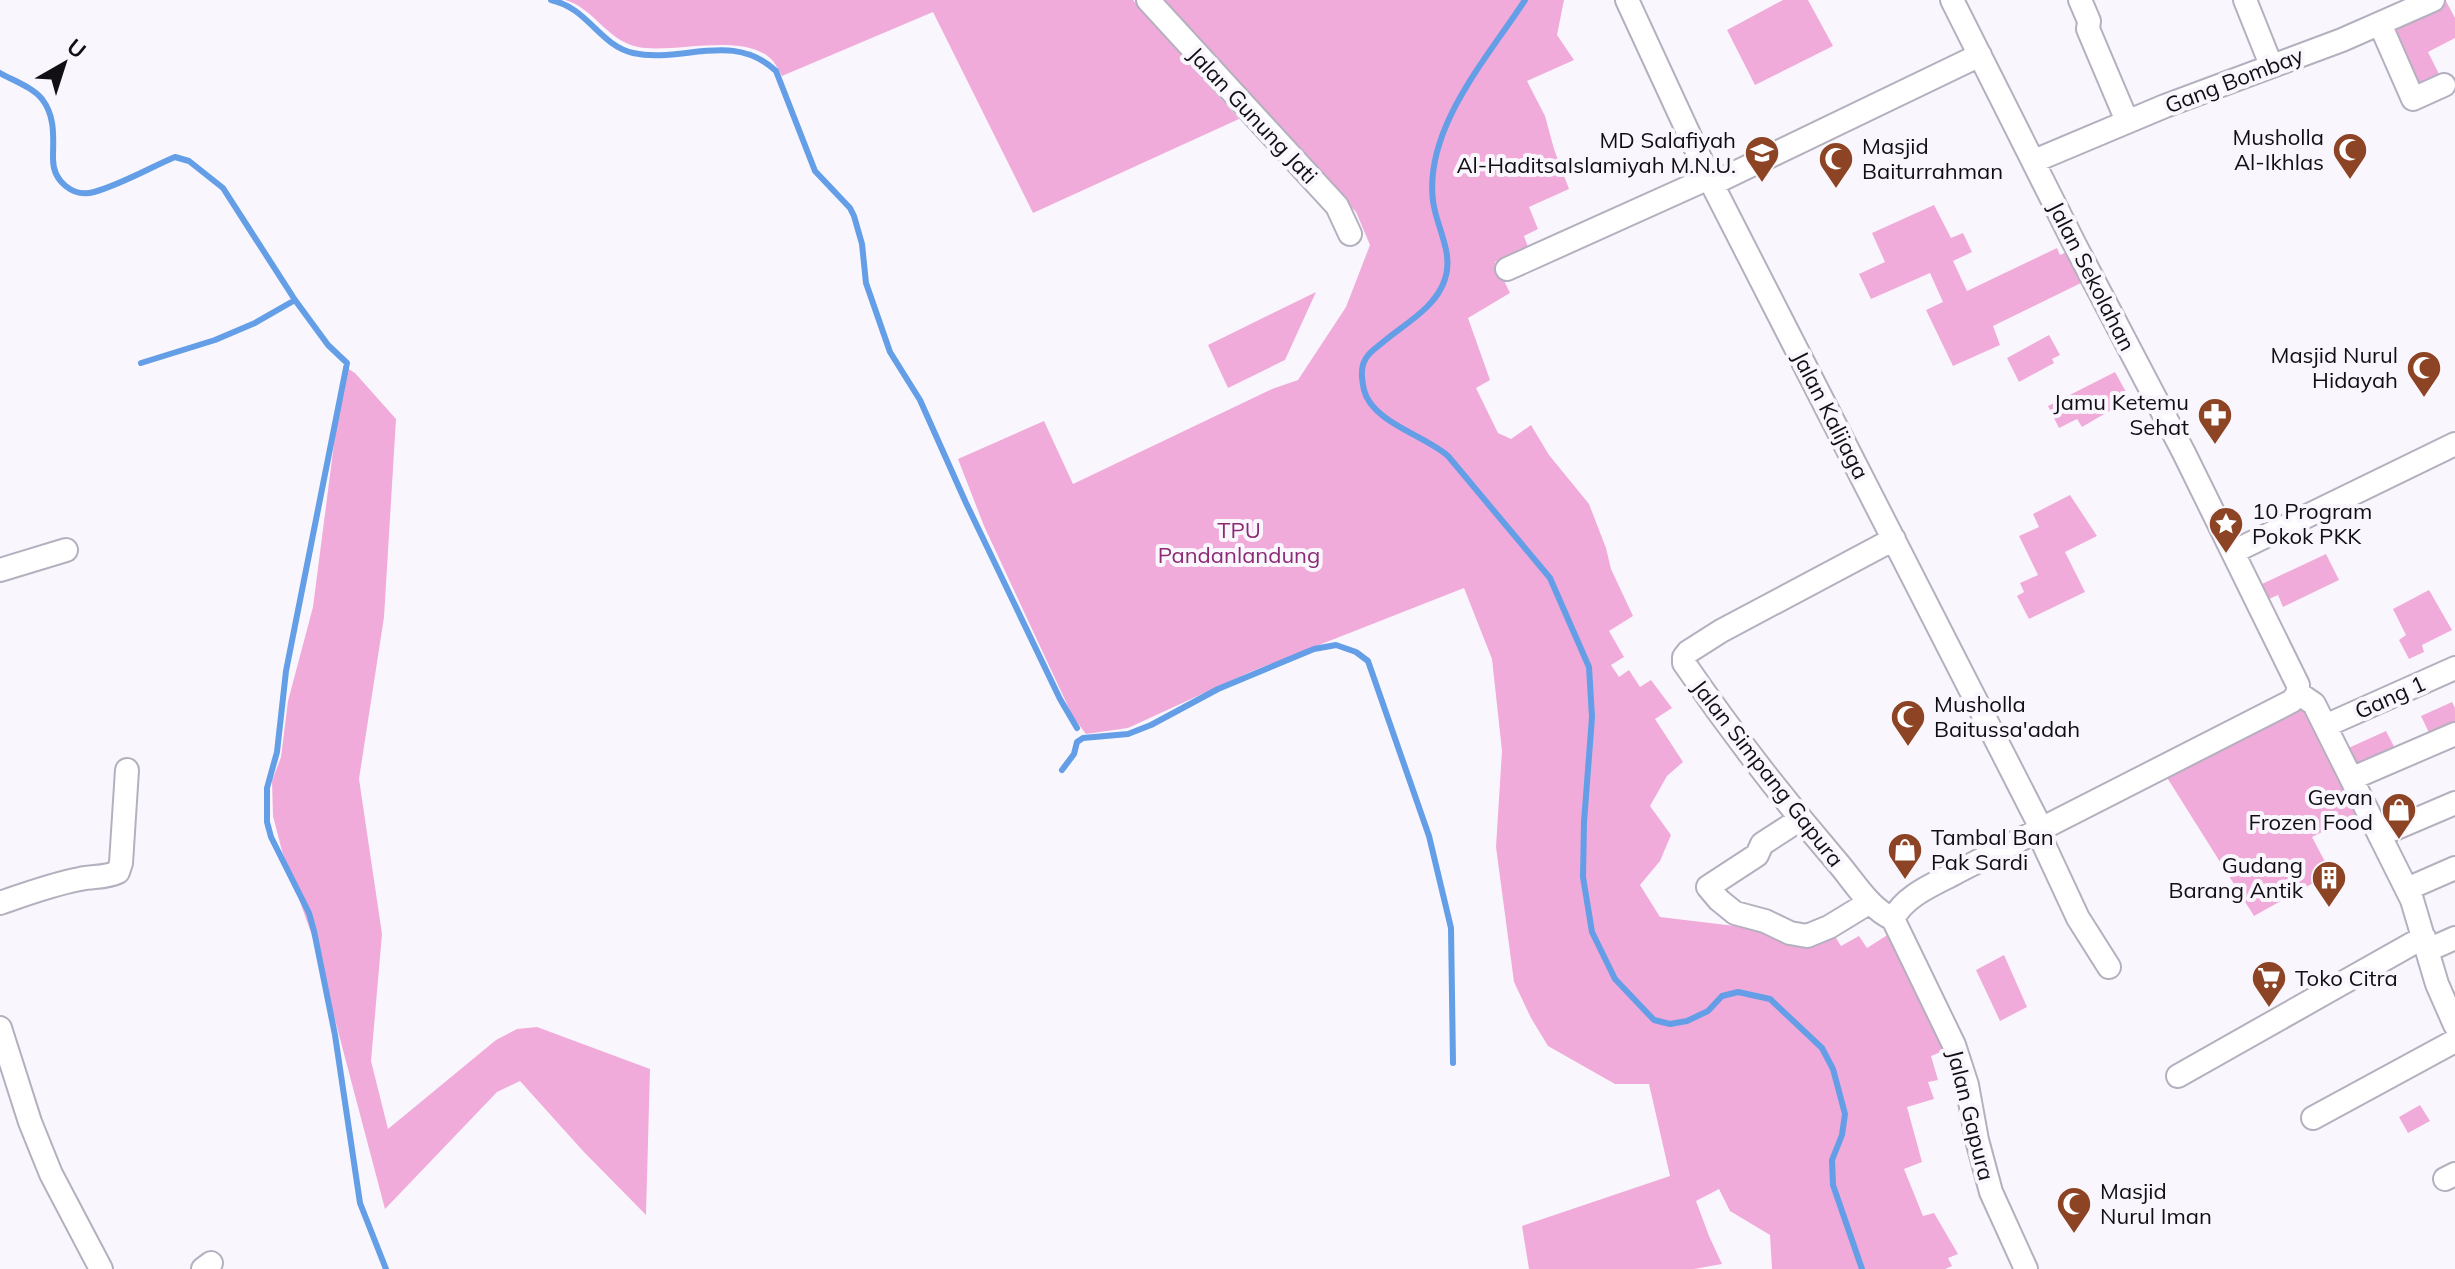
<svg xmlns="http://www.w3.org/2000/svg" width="2455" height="1269" viewBox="0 0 2455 1269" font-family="Mulish,sans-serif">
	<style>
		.green { fill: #f1abda }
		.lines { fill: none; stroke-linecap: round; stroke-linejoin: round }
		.stream { stroke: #639ee7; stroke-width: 6 }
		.street-casing { stroke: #b4b0bf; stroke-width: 26 }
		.street { stroke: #fff; stroke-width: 22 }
		.labels { text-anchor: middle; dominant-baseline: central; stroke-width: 8; stroke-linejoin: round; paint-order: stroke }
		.street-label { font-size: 22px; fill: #110f14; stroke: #f9f7fd }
		.poi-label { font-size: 22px; fill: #110f14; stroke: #f9f7fd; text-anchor: end }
		.park-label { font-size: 22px; fill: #8c2a73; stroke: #f9f7fd }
	</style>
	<rect width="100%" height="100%" fill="#f9f7fd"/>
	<path class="green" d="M565,0H1133L1239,119L1033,213L933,12L782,76C779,71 776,64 772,60C744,31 674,54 638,47C607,41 594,8 565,0Z
		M1160,0H1564L1557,35L1574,60L1527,81L1545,116L1554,149L1569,189L1529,207L1538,229L1524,236L1528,247L1495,262L1510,293L1468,318L1490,380L1476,388L1498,433L1511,439L1531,425L1549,455L1589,504L1606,548L1611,569L1633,616L1609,631L1624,657L1611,665L1619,677L1629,670L1640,687L1651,680L1672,708L1655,719L1683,762L1667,776L1650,806L1671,835L1660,861L1640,885L1660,917L1743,927L1785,939L1831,930L1841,946L1859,936L1867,948L1889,934L1946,1050L1931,1056L1938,1080L1928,1082L1934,1099L1907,1107L1922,1162L1904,1169L1923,1216L1934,1213L1958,1254L1948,1258L1952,1266L1945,1269H1772L1770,1235L1730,1211L1719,1189L1696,1201L1709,1236L1722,1264L1694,1269H1529L1522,1226L1670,1176L1649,1084H1615L1548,1046L1531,1018L1514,982L1496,847L1502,751L1492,659L1464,588L1250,672L1128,728L1086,734L1073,717L984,526L958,459L1044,421L1073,484L1272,389L1298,380L1346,307L1370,245L1356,212Z
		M1783,0H1808L1833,46L1755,85L1727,30Z
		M2446,1L2455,18V38L2428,52L2443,82L2416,93L2385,28Z
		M1934,205L1951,238L1963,233L1972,252L1953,261L1967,291L2057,248L2060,255L2069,251L2085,281L1993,326L2000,345L1953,366L1926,310L1943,302L1930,273L1871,299L1859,274L1885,262L1872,233Z
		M1316,292L1285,360L1228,388L1208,345Z
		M2049,335L2060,355L2052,359L2054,363L2019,382L2007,358Z
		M344,366L355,373L396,419L384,617L359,779L382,934L371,1061L388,1129L496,1040L517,1029L537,1027L650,1069L646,1215L583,1151L520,1081L497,1092L385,1209L315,944L282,851L273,816L272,781L281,757L288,701L313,607Z
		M2115,372L2130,399L2082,427L2077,419L2059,428L2048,406Z
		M2070,495L2097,536L2065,552L2085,592L2029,619L2017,596L2024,592L2020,583L2038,575L2019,536L2039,527L2033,514Z
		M2326,554L2339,580L2283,607L2278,595L2269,599L2262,584Z
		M2429,590L2452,630L2422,645L2424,652L2409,659L2399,640L2406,635L2393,609Z
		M2452,702L2455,708V730L2432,739L2421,716Z
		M2305,704L2362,812L2312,837L2331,873L2254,916L2166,776Z
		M2386,731L2398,754L2358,771L2344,750Z
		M2004,955L2027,1007L2000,1021L1976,970Z
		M2420,1105L2430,1121L2408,1133L2399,1117Z"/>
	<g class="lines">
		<path class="stream" d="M551,0C588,8 599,45 633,53C682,64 732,30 776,71L815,171L850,208L854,216L862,244L866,283L890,352L920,400L966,503L1060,699L1077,728
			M1525,0C1488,57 1424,128 1433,201C1436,226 1454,253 1445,279C1436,308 1404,324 1382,343C1376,348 1368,353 1365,360C1360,369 1362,380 1364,390C1372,422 1424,435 1448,456L1550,578L1589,667L1592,717L1584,822L1583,877L1592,932L1615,979L1654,1020L1670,1024L1687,1021L1708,1011L1722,996L1738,992L1770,999L1822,1048L1833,1069L1845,1114L1842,1135L1832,1160L1833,1185L1862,1269
			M0,73C14,81 32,87 42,99C56,117 53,139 53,159C53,181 73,198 94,192C122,184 149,168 175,157L189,161L223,188L295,300L328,345L347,363L286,671L277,752L267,788V822L271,837L309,913L314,931L335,1035L360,1203L386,1269
			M141,363L215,340L255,323L295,300
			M1062,770L1074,754L1077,742L1083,738L1128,734L1151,725L1218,689L1314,649L1336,645L1356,652L1368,661L1429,836L1451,928L1453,1063"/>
		<defs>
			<path id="street" d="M1148,0L1337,206L1350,234
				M1627,0L1712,184L2041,828
				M1952,0L2075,245L2184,453L2298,685V693
				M2080,0L2089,21L2088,29L2127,121
				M2245,0L2271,65
				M2380,24L2413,99L2444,85
				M2034,161L2165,106L2342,40L2433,0
				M1712,184L1980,55
				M1507,269L1709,178
				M2233,552L2455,444
				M0,570L66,550
				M2298,693L2314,704L2412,900L2437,984L2455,1025
				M2325,726L2455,668
				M2353,778L2455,734
				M1799,820L1762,844L1757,855L1708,887L1719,900L1735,913L1765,921L1790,933L1807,936L1829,927L1870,902
				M2037,830L2078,918L2109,967
				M2380,835L2455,803
				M2407,889L2455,868
				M0,903C26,894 53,884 80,879C93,876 106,878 118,872L121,863L127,770
				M1893,919C1869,908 1855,883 1838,863C1783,799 1732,733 1684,663V657L1688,652L1721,631L1894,539
				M1893,919C1905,895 1935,884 1957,872L2292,701L2298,693
				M1893,919L1954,1045L1967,1085L1977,1140L1991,1192L2026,1269
				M2428,950L2455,938
				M0,1028L30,1122L51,1174L101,1269
				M2178,1076L2424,937
				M2313,1118L2455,1041
				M2445,1179L2455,1174
				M203,1269L211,1263"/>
		</defs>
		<use href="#street" class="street-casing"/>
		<use href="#street" class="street"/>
	</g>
	<defs>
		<symbol id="mosque-pin" viewBox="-11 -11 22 30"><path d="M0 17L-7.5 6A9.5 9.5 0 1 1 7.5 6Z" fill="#8c4424" stroke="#f9f7fd"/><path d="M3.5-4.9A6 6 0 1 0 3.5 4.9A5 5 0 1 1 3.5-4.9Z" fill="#fff"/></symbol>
		<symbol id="school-pin" viewBox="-11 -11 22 30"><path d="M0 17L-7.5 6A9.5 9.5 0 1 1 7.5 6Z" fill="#8c4424" stroke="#f9f7fd"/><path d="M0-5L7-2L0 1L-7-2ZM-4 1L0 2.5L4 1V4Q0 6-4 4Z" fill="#fff"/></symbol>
		<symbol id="pharmacy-pin" viewBox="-11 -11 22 30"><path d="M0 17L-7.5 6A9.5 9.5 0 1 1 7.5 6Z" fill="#8c4424" stroke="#f9f7fd"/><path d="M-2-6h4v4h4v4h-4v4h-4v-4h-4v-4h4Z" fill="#fff"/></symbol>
		<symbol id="sight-pin" viewBox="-11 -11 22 30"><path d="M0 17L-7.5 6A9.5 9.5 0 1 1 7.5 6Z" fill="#8c4424" stroke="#f9f7fd"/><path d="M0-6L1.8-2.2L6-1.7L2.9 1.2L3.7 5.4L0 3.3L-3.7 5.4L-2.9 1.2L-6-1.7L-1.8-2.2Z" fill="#fff"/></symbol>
		<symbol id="shop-pin" viewBox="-11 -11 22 30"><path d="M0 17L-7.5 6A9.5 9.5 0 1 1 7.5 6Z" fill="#8c4424" stroke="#f9f7fd"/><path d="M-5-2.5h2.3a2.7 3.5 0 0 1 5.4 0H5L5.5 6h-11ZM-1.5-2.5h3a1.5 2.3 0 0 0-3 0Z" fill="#fff"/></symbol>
		<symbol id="building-pin" viewBox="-11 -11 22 30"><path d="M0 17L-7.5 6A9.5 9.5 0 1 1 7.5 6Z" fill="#8c4424" stroke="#f9f7fd"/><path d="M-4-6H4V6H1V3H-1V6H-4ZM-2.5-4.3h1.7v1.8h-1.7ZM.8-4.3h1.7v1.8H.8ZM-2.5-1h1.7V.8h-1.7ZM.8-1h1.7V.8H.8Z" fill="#fff"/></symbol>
		<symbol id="supermarket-pin" viewBox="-11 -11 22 30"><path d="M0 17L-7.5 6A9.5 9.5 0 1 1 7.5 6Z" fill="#8c4424" stroke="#f9f7fd"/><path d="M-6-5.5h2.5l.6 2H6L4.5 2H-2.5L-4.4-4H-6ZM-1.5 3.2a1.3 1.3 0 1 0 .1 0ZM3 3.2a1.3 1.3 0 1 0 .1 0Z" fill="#fff"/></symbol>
	</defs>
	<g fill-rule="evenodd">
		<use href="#mosque-pin" x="2330" y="130" width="40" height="54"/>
		<use href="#school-pin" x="1742" y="133" width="40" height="54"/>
		<use href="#mosque-pin" x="1816" y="139" width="40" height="54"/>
		<use href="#mosque-pin" x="2404" y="348" width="40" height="54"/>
		<use href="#pharmacy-pin" x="2195" y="395" width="40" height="54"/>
		<use href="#sight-pin" x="2206" y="504" width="40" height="54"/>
		<use href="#mosque-pin" x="1888" y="697" width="40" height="54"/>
		<use href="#shop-pin" x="2379" y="790" width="40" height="54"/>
		<use href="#shop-pin" x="1885" y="830" width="40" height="54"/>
		<use href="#building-pin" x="2309" y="858" width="40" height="54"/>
		<use href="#supermarket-pin" x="2249" y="958" width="40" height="54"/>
		<use href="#mosque-pin" x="2054" y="1184" width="40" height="54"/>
	</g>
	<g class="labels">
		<g class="street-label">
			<text transform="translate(2234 80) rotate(-21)">Gang Bombay</text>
			<text transform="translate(1253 115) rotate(47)">Jalan Gunung Jati</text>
			<text transform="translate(2092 276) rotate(63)">Jalan Sekolahan</text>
			<text transform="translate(1831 415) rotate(63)">Jalan Kalijaga</text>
			<text transform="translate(2390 697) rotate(-24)">Gang 1</text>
			<text transform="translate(1768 773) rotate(52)">Jalan Simpang Gapura</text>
			<text transform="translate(1971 1115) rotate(76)">Jalan Gapura</text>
		</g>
		<g class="poi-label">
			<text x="2324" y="137">Musholla<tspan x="2324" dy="25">Al-Ikhlas</tspan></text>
			<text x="1736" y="140">MD Salafiyah<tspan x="1736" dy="25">Al-HaditsaIslamiyah M.N.U.</tspan></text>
			<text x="1862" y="146" text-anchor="start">Masjid<tspan x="1862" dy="25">Baiturrahman</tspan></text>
			<text x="2398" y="355">Masjid Nurul<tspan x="2398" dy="25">Hidayah</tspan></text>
			<text x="2189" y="402">Jamu Ketemu<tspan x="2189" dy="25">Sehat</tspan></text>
			<text x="2252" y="511" text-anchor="start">10 Program<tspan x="2252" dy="25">Pokok PKK</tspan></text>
			<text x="1934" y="704" text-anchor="start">Musholla<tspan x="1934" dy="25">Baitussa'adah</tspan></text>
			<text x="2373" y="797">Gevan<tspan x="2373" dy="25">Frozen Food</tspan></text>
			<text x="1931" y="837" text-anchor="start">Tambal Ban<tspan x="1931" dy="25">Pak Sardi</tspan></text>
			<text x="2303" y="865">Gudang<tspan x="2303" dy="25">Barang Antik</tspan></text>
			<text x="2295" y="978" text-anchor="start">Toko Citra</text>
			<text x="2100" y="1191" text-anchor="start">Masjid<tspan x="2100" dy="25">Nurul Iman</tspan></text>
		</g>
		<g class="park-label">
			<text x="1239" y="530">TPU<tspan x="1239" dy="25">Pandanlandung</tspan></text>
		</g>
	</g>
	<g transform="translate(64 64) rotate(39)" stroke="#f9f7fd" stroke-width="6" paint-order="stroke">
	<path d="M0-6L14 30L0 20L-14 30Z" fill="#110f14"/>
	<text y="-12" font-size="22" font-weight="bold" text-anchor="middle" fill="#110f14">U</text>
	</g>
</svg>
